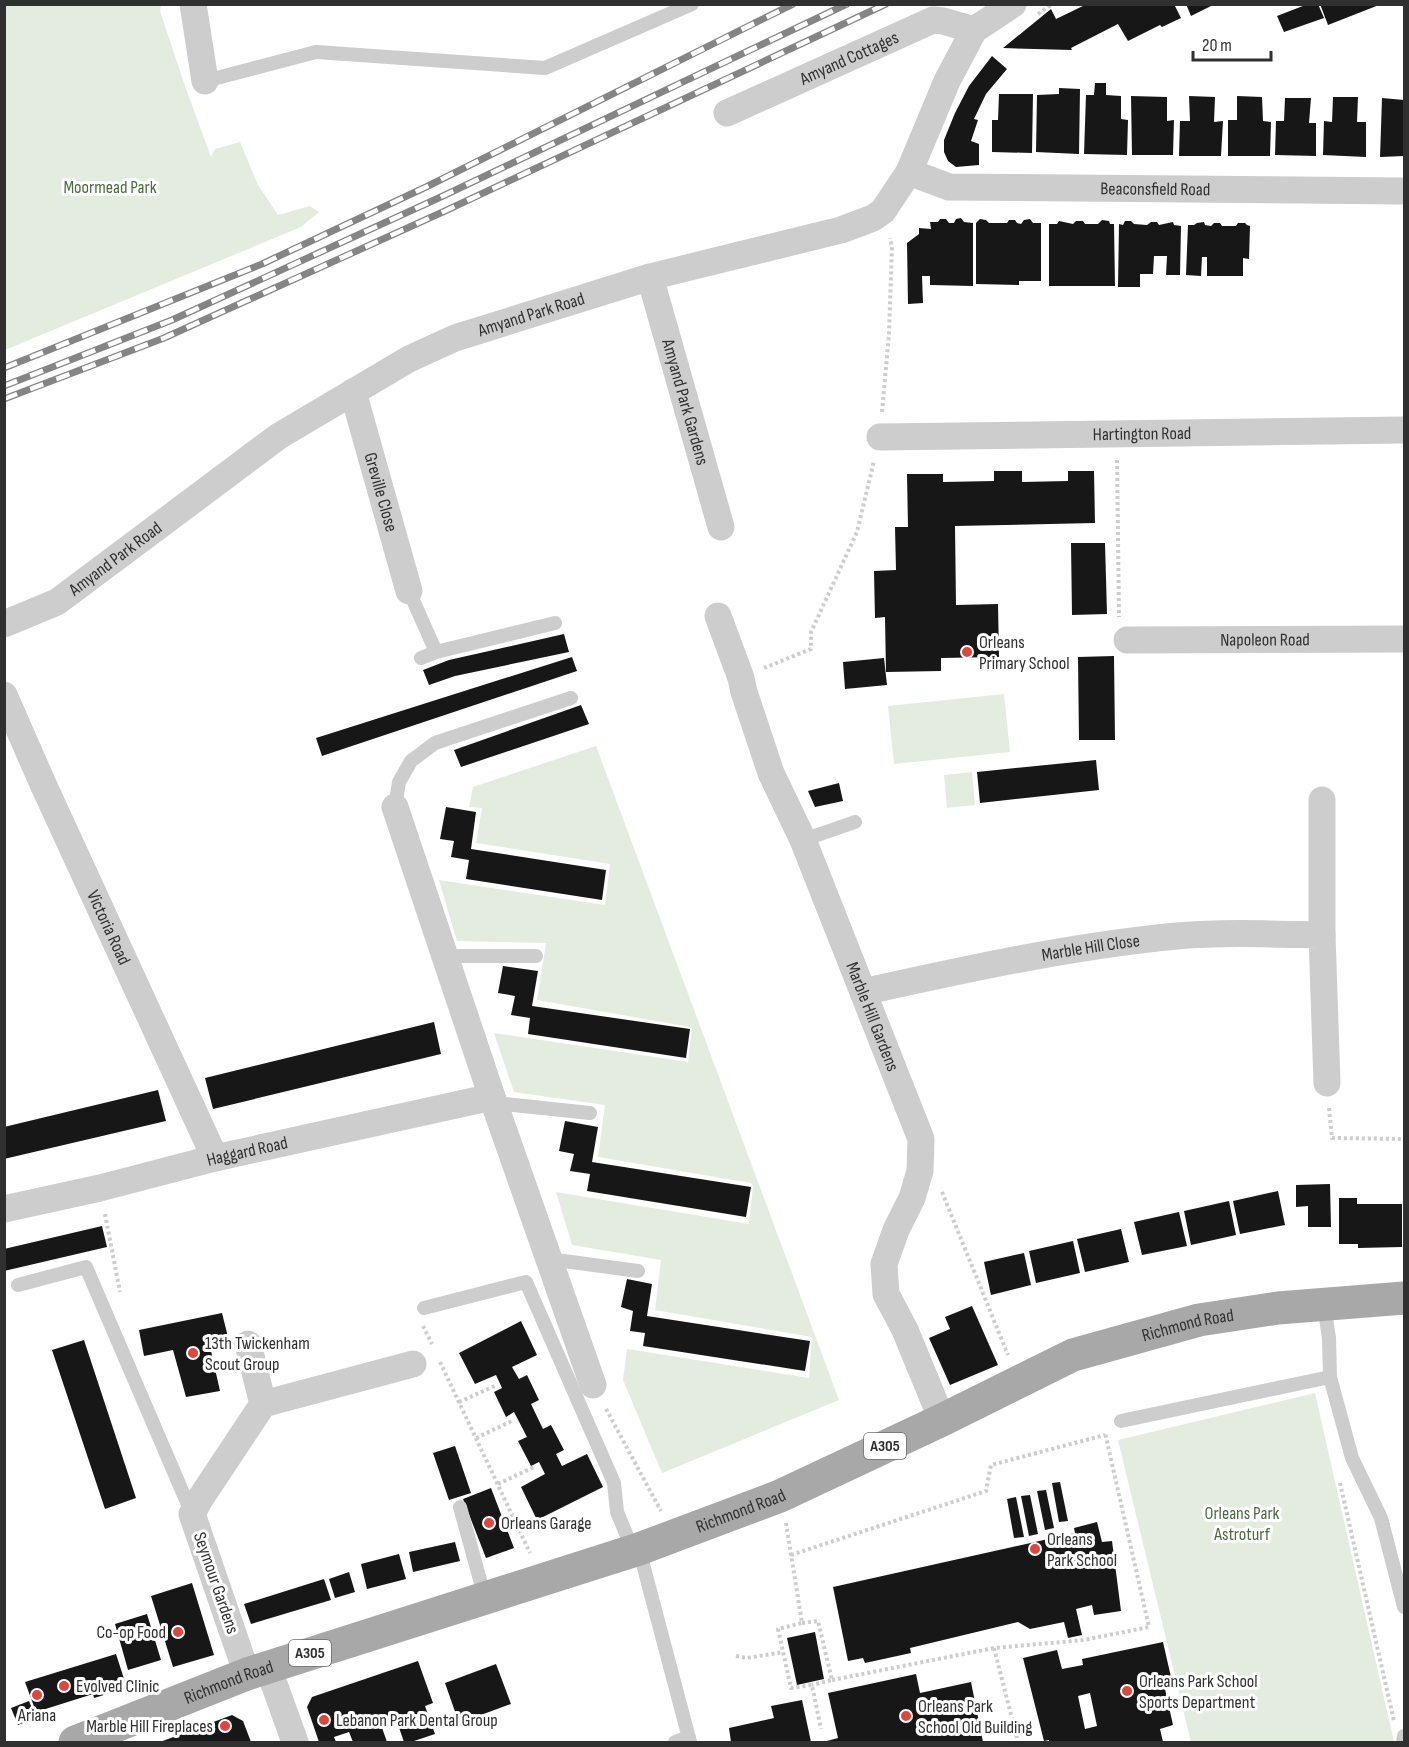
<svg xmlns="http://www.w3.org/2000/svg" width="1409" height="1747" viewBox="0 0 1409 1747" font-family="'Sofia Sans Condensed',sans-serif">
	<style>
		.green { fill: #e4ecdf }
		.building { fill: #171717; fill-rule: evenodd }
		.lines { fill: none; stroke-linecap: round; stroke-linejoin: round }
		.path { stroke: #cdcdcd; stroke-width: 4; stroke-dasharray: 3 3; stroke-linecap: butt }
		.service { stroke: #cdcdcd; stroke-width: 14 }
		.minor { stroke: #cdcdcd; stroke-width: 27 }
		.primary { stroke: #a8a8a8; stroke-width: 33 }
		.rail-casing { stroke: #858585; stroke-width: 7 }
		.rail { stroke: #fff; stroke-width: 4.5; stroke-dasharray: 14; stroke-linecap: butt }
		.poi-dot { fill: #db483f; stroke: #fff; stroke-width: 2 }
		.labels { text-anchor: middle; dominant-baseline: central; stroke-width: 6; stroke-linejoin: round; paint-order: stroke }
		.shield { fill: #fff; stroke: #6e6e6e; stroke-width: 1.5 }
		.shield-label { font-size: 16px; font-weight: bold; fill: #303030 }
		.street-label { font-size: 18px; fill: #303030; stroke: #fff }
		.park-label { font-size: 18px; fill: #4e6a40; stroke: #fff }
		.poi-label { font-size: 18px; fill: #303030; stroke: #fff; text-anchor: start }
	</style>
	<rect width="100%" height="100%" fill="#fff"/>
	<path class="green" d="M5,4L161,5L160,11L186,89L211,157L215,149L240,142L258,185L278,215L310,206L319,212L301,227L5,350Z
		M1004,694L1010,752L894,764L888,706Z
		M596,746L839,1400L662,1473L623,1380L627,1349L809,1378L812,1337L655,1310L661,1260L572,1245L556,1192L749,1224L753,1186L751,1183L598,1157L605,1105L514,1092L494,1033L688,1062L692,1028L690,1027L537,1000L546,943L457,941L439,880L605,905L610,864L476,843L482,808L469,807L473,787Z
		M972,772L975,805L947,808L944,775Z
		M1315,1393L1394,1742H1191L1118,1440Z"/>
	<path class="building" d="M1087,4H1174L1181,18L1162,27L1160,25L1128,41L1118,24L1071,48L1072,50L1003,48L1051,9L1056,19Z
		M1186,4H1215L1191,16Z
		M1308,4H1318L1324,18L1284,32L1277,16Z
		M1320,4H1379V5L1328,25Z
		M992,56L1007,69L986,94L974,119L978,120L971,141L979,144V165L956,167L948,161L944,152V140L955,113L969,86Z
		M1095,83H1106V95L1121,96V119L1128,120L1127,155L1084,154L1086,95H1094Z
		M1059,88L1080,89L1079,154L1036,152L1037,95L1059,94Z
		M999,94H1033L1032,153L992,152V120H998Z
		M1131,96L1167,97V121L1174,120L1173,155H1132Z
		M1189,96L1215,97L1214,122L1223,121L1221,156H1179L1180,121H1190Z
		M1237,96L1262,97L1263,121L1271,122L1270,156H1228V120H1237Z
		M1333,97H1358L1357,122H1366V157L1323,155L1324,121L1332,122Z
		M1285,98H1311L1309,123H1316V156L1275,155L1276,121H1284Z
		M1382,98L1404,100V156L1380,157Z
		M961,218L964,222L973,223V286L930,285V276H922L923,303L908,304L907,243L919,234V228L931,229L930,222H938L940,219H946L949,223H954L956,219Z
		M980,219L986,220L989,223H1007L1009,220H1015L1017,223L1021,224L1024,220L1030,219L1033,223H1041V281H1019V285L976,284V223Z
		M1102,220L1109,221L1110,224H1114L1115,286H1049V224H1057L1059,221L1073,224L1076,221H1083L1085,224H1098Z
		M1125,221H1131L1134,224L1147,225L1151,222H1157L1159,225L1173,222L1174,225L1181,226L1180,275H1166L1167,256H1154L1153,274H1140V287H1118L1119,224L1123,225Z
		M1204,222L1205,225L1211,226L1214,223H1220L1222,226H1236L1238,223H1245L1247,225L1250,226L1249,259L1243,258V276H1207V257H1202L1201,276L1186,275L1188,225H1194L1197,223Z
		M994,471H1022V482L1068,481V471H1094L1095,523L955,526L956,605L998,604L999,657L941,658V671L886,672L885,617L875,618L874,571L896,570L895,527H908L907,474H943V482L994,481Z
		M1071,543H1105L1107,614L1072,615Z
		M564,634L569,652L455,676L429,685L423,670L449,660Z
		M1114,656L1115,740H1079L1078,657Z
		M572,657L577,671L322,756L316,738Z
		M884,658L887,685L845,689L843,662Z
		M581,705L589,724L461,767L454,750Z
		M1096,760L1099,790L980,803L977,772Z
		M839,783L843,801L815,807L808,791Z
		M446,807L476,812L471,849L606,870L602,900L466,879L469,860L451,857L454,841L440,839Z
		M503,966L538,971L532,1006L690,1029L686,1058L528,1034L530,1018L511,1015L515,996L498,993Z
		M434,1022L441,1054L213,1109L205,1078Z
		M158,1090L166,1121L4,1159V1127Z
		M565,1121L598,1127L592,1162L751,1187L746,1217L587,1191L590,1174L570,1171L574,1154L559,1151Z
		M1330,1184L1331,1227H1308V1206L1296,1207V1185Z
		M1278,1191L1285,1225L1240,1234L1233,1201Z
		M1339,1198H1357V1204H1402V1247L1358,1248V1244H1339Z
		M1229,1201L1236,1235L1191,1245L1184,1211Z
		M1179,1212L1187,1246L1142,1255L1134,1222Z
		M102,1226L107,1247L4,1271V1249Z
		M1121,1229L1129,1262L1085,1272L1077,1239Z
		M1073,1241L1080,1273L1036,1283L1029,1251Z
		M1024,1253L1031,1285L991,1295L984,1262Z
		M627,1279L652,1284L647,1316L810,1341L805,1371L643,1346L645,1333L630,1331L633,1311L621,1307Z
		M972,1306L998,1365L950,1385L929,1338L950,1329L945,1317Z
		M222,1313L228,1337L209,1342L220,1391L186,1397L173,1350L144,1356L139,1330Z
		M521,1321L537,1355L512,1367L519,1379L527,1375L539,1400L531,1404L543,1429L551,1425L564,1450L556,1454L562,1466L587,1454L603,1487L537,1520L521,1487L545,1474L539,1462L531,1466L518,1441L527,1437L514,1412L506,1417L494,1392L502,1388L496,1375L475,1384L459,1353Z
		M84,1340L136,1498L105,1509L52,1350Z
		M455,1446L471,1493L449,1500L433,1453Z
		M1060,1482L1068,1521L1059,1522L1052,1483Z
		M491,1488L514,1548L486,1558L463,1499Z
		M1046,1490L1054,1528L1045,1530L1037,1491Z
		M1030,1495L1038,1534L1029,1536L1021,1496Z
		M1016,1497L1024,1537L1014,1538L1007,1499Z
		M1097,1522L1102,1542L1112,1541L1121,1611L1094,1615L1092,1605L1076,1609L1082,1635L1068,1638L1064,1622L1030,1629L1018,1622L910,1648L911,1653L865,1663L863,1658L848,1661L833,1587L1075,1533L1074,1528Z
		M455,1542L460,1561L413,1572L409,1552Z
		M399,1554L406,1579L367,1589L361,1564Z
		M349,1572L355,1592L335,1598L329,1579Z
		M324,1579L331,1600L251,1624L244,1604Z
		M192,1583L214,1655L173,1667L151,1596Z
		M147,1614L161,1660L128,1670L115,1624Z
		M815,1632L824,1679L797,1685L787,1638Z
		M1163,1642L1173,1686L1165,1689L1173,1725L1160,1729L1163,1742H1049V1740L1044,1741L1023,1658L1057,1650L1062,1669L1083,1665L1082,1659ZM1090,1693L1097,1726L1085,1729L1078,1696Z
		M116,1654L127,1688L94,1698L93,1694L36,1712L25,1682Z
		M418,1661L433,1703L425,1706L435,1734L411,1742H404L395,1716L380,1722L387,1742H353L349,1732L334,1737L336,1742H319L307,1707L312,1697Z
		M496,1664L511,1704L459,1723L445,1683Z
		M916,1674L920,1693L971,1682L983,1742H823L838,1738L828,1693Z
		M802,1700L811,1742H731L729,1728L774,1718L771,1706Z
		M29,1701L36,1718L18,1725L11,1708Z
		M232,1715L243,1721L251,1742H160Z"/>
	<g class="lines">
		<path class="path" d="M1038,14L1052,4
			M882,412L889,334L892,247L890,238
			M1117,460L1119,617
			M764,668L811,649V632L857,532L874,461
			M1329,1108L1332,1138L1404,1139
			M942,1192L1008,1355
			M105,1214L120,1292
			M423,1326L432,1344
			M440,1362L530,1553
			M459,1402L497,1385
			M606,1409L661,1511
			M476,1438L514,1420
			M1340,1483L1394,1721
			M498,1484L534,1467
			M786,1523L802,1623L778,1629L791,1688L812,1685L821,1729
			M791,1555L986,1491L991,1465L1105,1435
			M802,1623L818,1621L832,1680L812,1685
			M994,1648L1018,1742
			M736,1656L747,1658L783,1652
			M832,1680L994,1648L1084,1640L1149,1627L1105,1433"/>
		<path class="service" d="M205,81L316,52L545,68L692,4
			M409,591L436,652L555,623
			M421,658L436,652
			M395,807L399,782L411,761L435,743L571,698
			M803,840L855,822
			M445,956H536
			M495,1103L590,1113
			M549,1259L638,1271
			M18,1285L86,1267L192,1514
			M1324,1305L1329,1338L1330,1377L1352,1458L1381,1518L1404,1607
			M424,1308L526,1282L614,1483L617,1512L633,1550
			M1121,1421L1330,1377
			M460,1507L485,1598
			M639,1549L690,1742
			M675,1742L689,1737
			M1403,1742L1404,1736"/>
		<g class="minor">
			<path d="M193,4L205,81"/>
			<path id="s1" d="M727,113L933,20L943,21L974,30"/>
			<path id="s2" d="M909,172L949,187L1404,191"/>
			<path id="s3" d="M650,277L721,527"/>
			<path id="s4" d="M353,392L409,591"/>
			<path id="s5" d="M880,437L1404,430"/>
			<path id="s6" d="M718,616L741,678L744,692L771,773L803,840L921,1139L920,1171L912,1198L896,1230L884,1264L886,1294L905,1330L942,1420"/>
			<path id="s7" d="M4,624L57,602L279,436L409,359L455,338L650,277L841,230L873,218L883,211L909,172L947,81L974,30L1013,4"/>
			<path id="s8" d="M1127,640L1404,639"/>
			<path id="s9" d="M4,695L43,784L215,1158"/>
			<path d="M1322,800V935"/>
			<path id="s10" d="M863,992C967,969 1071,946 1177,936C1225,932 1274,934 1322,935L1327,1083"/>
			<path d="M492,1097L593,1385"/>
			<path id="s11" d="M4,1209L100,1188L215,1158L492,1097L395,807"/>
			<path d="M248,1344L263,1404"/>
			<path d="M268,1667L295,1742"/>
			<path d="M247,1674L192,1514L200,1499L263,1404L413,1364"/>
		</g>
		<path class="primary" id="s12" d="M75,1742L247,1674L639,1549L780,1496L942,1420L1073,1355L1199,1320L1278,1308L1404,1298"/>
		<defs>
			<path id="rail" d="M4,368L262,264L426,187L793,4
				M4,386L172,320L443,196L847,4
				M4,399L164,338L445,211L886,4"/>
		</defs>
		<use href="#rail" class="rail-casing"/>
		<use href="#rail" class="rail"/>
	</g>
	<g class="poi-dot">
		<circle cx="967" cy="652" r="6"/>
		<circle cx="193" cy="1353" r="6"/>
		<circle cx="489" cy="1523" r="6"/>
		<circle cx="1035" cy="1549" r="6"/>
		<circle cx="178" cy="1632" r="6"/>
		<circle cx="64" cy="1686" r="6"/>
		<circle cx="1127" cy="1691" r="6"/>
		<circle cx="37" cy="1695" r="6"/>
		<circle cx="906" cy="1716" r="6"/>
		<circle cx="324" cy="1720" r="6"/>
		<circle cx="225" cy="1726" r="6"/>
	</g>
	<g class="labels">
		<g class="shield">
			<rect x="864" y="1433" width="42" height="26" rx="4.5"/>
			<rect x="289" y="1640" width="42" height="26" rx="4.5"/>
		</g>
		<g class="shield-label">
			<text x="885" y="1446">A305</text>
			<text x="310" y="1653">A305</text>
		</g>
		<g class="street-label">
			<text stroke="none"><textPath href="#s1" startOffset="134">Amyand Cottages</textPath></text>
			<text stroke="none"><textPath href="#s2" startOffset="249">Beaconsfield Road</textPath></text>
			<text stroke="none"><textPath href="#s7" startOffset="616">Amyand Park Road</textPath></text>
			<text stroke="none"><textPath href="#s3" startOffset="130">Amyand Park Gardens</textPath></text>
			<text stroke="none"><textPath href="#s5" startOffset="262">Hartington Road</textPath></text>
			<text stroke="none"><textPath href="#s4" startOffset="104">Greville Close</textPath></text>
			<text stroke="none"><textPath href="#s7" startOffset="130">Amyand Park Road</textPath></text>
			<text stroke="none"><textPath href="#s8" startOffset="138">Napoleon Road</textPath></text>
			<text stroke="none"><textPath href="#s9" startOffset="255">Victoria Road</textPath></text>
			<text stroke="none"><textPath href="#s10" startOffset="232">Marble Hill Close</textPath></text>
			<text stroke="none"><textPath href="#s6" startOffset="430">Marble Hill Gardens</textPath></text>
			<text stroke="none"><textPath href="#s11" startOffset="250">Haggard Road</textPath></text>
			<text stroke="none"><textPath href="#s12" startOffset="1191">Richmond Road</textPath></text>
			<text stroke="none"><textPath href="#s12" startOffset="705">Richmond Road</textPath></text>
			<text transform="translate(216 1583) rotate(71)">Seymour Gardens</text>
			<text stroke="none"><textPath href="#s12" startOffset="165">Richmond Road</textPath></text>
		</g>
		<g class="park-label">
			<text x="110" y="187">Moormead Park</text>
			<text x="1242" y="1513">Orleans Park<tspan x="1242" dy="21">Astroturf</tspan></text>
		</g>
		<g class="poi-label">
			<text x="979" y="642">Orleans<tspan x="979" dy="21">Primary School</tspan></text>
			<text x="205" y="1343">13th Twickenham<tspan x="205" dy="21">Scout Group</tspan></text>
			<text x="501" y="1523">Orleans Garage</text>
			<text x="1047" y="1539">Orleans<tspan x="1047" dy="21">Park School</tspan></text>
			<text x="166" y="1632" text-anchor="end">Co-op Food</text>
			<text x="1139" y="1681">Orleans Park School<tspan x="1139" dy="21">Sports Department</tspan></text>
			<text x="76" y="1686">Evolved Clinic</text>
			<text x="918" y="1706">Orleans Park<tspan x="918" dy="21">School Old Building</tspan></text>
			<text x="37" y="1715" text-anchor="middle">Ariana</text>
			<text x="336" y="1720">Lebanon Park Dental Group</text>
			<text x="213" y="1726" text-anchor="end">Marble Hill Fireplaces</text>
		</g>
	</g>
	<rect width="1409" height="1747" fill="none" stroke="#303030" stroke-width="12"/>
	<path d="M1193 51v9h78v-9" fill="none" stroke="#303030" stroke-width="3"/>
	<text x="1202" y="51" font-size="18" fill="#303030" stroke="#ffffff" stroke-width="4.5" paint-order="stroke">20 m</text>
</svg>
